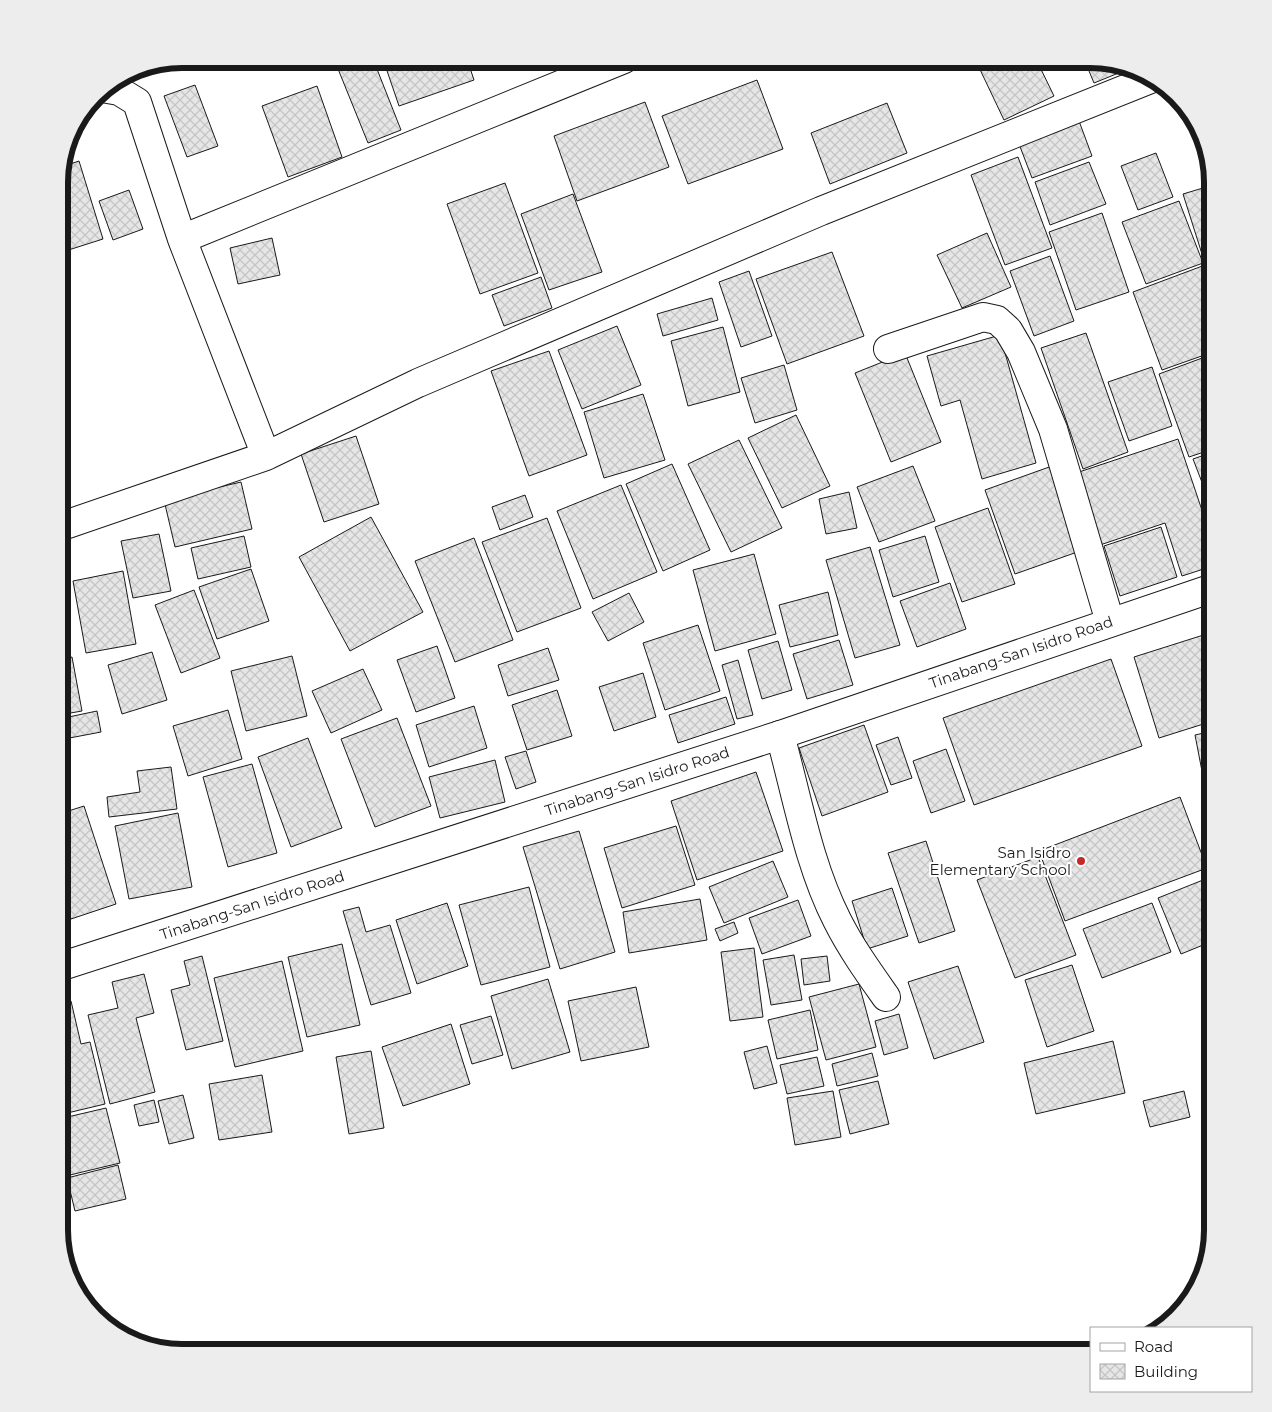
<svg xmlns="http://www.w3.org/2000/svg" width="1272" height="1412" viewBox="0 0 1272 1412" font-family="Montserrat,sans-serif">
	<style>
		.building { fill: url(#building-cross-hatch); stroke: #1a1a1a }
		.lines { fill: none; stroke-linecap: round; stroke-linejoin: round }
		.street-casing { stroke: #1a1a1a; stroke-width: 30 }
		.secondary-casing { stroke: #1a1a1a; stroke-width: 30 }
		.street { stroke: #fff; stroke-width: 28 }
		.secondary { stroke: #fff; stroke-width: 28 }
		.poi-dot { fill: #c62828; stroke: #fff; stroke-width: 2 }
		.labels { text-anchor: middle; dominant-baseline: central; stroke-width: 4; stroke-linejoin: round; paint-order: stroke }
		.street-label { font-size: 15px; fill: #1a1a1a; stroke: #fff }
		.poi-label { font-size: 15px; fill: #1a1a1a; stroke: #fff; text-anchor: end }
		.rim { fill: none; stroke: #1a1a1a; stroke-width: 6 }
	</style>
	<defs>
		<pattern id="building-cross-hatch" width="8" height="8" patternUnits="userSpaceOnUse" patternTransform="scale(1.25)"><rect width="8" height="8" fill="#e6e6e6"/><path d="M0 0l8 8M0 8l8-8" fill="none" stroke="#c5c5c5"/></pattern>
	</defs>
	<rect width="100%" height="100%" fill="#fff"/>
	<path class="building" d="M334,59H373L401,130L368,143Z
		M383,59H467L474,80L399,106Z
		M975,59H1036L1054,96L1004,120Z
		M1084,59H1099L1131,68L1094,83Z
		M757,80L783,149L688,184L662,116Z
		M195,85L218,146L187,157L164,96Z
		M317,86L342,157L288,177L262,106Z
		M645,102L669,167L577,201L554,136Z
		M887,103L907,153L830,184L811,133Z
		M1079,121L1092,156L1032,178L1019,144Z
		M1156,153L1173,197L1138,210L1121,166Z
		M1018,157L1052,248L1005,265L971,175Z
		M79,161L103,239L59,253V173L61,167Z
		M1089,162L1106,204L1050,225L1035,182Z
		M505,183L538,273L480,294L447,204Z
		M1213,185V271L1208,273L1183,194Z
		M129,190L143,229L113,240L99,201Z
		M573,194L602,272L549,290L521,214Z
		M1179,201L1203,263L1146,284L1122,222Z
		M1102,213L1129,292L1076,310L1049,232Z
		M987,233L1011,287L962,308L937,255Z
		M272,238L280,275L238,284L230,248Z
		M832,252L864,336L787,364L756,279Z
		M1050,256L1074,321L1034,336L1010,271Z
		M1205,265L1213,287V352L1162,370L1133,292Z
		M749,271L772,336L741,347L719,282Z
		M541,277L552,308L504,326L492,295Z
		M712,298L718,320L663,336L657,314Z
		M617,326L641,385L582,409L558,350Z
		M723,327L740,392L688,406L671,341Z
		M1086,333L1128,452L1083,469L1041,348Z
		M1000,335L1036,463L982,479L960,400L941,406L927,356Z
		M60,337L64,360L59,361V337Z
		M549,351L587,455L529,476L491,371Z
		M905,353L941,442L891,462L855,373Z
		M1213,354V449L1189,457L1159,374Z
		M784,365L797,410L755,423L741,378Z
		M1152,367L1172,426L1129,441L1108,382Z
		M643,394L665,460L604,478L584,412Z
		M796,415L830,486L782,508L748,438Z
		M356,436L379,504L324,522L301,454Z
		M1178,439L1213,543V566L1182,576L1165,523L1100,545L1076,473Z
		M739,440L782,528L731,552L688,464Z
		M1213,452V511L1193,459Z
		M672,464L710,550L663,571L626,484Z
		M913,466L935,521L879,542L857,487Z
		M1052,466L1083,550L1015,574L985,490Z
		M241,482L252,529L175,547L164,500Z
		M621,485L657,572L593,599L557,511Z
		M849,492L857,528L826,534L819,499Z
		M525,495L533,517L500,530L492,507Z
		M988,508L1015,584L962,602L935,527Z
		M371,517L423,612L350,651L299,557Z
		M547,518L581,608L517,632L482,542Z
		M1161,527L1177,577L1120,596L1104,546Z
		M159,534L171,591L133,598L121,541Z
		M244,536L251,567L198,579L191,548Z
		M925,536L939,582L893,597L879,550Z
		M474,538L513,640L455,662L415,561Z
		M870,547L900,645L855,658L826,560Z
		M754,554L776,634L715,651L693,570Z
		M251,569L269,621L217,639L199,587Z
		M123,571L136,644L86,653L73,581Z
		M950,583L966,629L917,647L900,601Z
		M194,590L220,658L181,673L155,605Z
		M828,592L838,635L790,647L779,605Z
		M629,593L644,622L608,641L592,612Z
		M698,625L720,691L665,710L643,643Z
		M1213,632V721L1159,738L1134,657Z
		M839,640L853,685L807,699L793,654Z
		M778,641L792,690L762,699L748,650Z
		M437,646L455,698L416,712L397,660Z
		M548,648L559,680L508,696L498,665Z
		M152,652L167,700L122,714L108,665Z
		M292,656L307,716L246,731L231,671Z
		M72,657L82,711L59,715V660Z
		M1111,659L1142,746L974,805L943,718Z
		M738,660L753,715L737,719L722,665Z
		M363,669L382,710L331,733L312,691Z
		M643,673L656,717L614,731L599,687Z
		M557,690L572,736L527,750L512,705Z
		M726,697L735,724L678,743L669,715Z
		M474,706L487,748L429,767L416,725Z
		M228,710L242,759L188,776L173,726Z
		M97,711L101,732L59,740V719Z
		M397,718L431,806L375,827L341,739Z
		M864,725L888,792L822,816L799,748Z
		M1213,731V828L1195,735Z
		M898,737L912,778L891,785L876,745Z
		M308,738L342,828L291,847L258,757Z
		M946,749L965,801L931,813L913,761Z
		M526,751L536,782L516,789L505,757Z
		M495,760L505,802L440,818L429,777Z
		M252,764L277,853L228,867L203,777Z
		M171,767L177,809L109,817L107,797L140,792L137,771Z
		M756,772L783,851L697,880L671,801Z
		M1180,797L1207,868L1065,921L1039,851Z
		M84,806L116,904L71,919L59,881V814Z
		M178,813L192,887L129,899L115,826Z
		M676,826L695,885L622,908L604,848Z
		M579,831L615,952L560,969L523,847Z
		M926,841L955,931L919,943L888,853Z
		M1038,857L1076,955L1015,978L977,880Z
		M773,861L788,897L724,923L709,887Z
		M1213,876V941L1181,954L1158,898Z
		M529,887L550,967L481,985L459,905Z
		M892,888L908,936L867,949L852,901Z
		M59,895L70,929L59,932Z
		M700,899L707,940L629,953L623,912Z
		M798,900L811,936L762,954L749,918Z
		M447,903L468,966L417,984L396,920Z
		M1152,903L1171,952L1102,978L1083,929Z
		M359,907L366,932L390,925L411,993L371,1005L343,911Z
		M734,922L738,933L720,941L715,929Z
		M342,944L360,1025L307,1037L288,957Z
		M754,948L763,1017L730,1021L721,952Z
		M794,955L802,1000L771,1005L763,960Z
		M202,956L223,1041L186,1050L171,990L190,985L184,961Z
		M827,956L830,981L804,985L801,959Z
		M282,961L303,1051L235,1067L214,978Z
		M1072,965L1094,1031L1047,1047L1025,980Z
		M958,966L984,1042L934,1059L908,982Z
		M144,974L154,1013L136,1018L155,1092L110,1104L88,1015L118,1008L112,982Z
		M548,979L570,1052L512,1069L491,996Z
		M859,984L876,1047L826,1060L809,997Z
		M636,987L649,1047L581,1061L568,1001Z
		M71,1001L81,1044L90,1042L105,1104L59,1115V1004Z
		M810,1010L818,1050L777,1059L768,1020Z
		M899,1014L908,1048L884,1055L875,1021Z
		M491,1016L503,1055L472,1064L460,1025Z
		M451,1024L470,1084L403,1106L382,1047Z
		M1113,1041L1125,1093L1036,1114L1024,1063Z
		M767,1046L777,1083L754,1089L744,1052Z
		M371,1051L384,1128L349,1134L336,1057Z
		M872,1053L878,1076L837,1086L832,1064Z
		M817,1057L824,1086L787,1094L780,1065Z
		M262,1075L272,1132L219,1140L209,1084Z
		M878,1081L889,1124L850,1134L839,1090Z
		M833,1091L841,1137L795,1145L787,1098Z
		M1184,1091L1190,1117L1150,1127L1143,1101Z
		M183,1095L194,1138L169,1144L158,1101Z
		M154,1100L159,1122L139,1126L134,1105Z
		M106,1108L120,1163L70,1175L59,1128V1119Z
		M118,1165L126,1199L75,1211L67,1178Z"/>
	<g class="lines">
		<defs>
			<path id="street" d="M102,88L119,91L137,102L182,239L266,456
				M182,239L624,59
				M888,349L983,317L997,320L1008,330L1021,352L1053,429L1110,622
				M59,527L266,456L418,383L821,211L1153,78
				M780,735C797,796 808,863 837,920C851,948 869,973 886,997"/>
			<path id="secondary" d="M59,967L780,735L1213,588"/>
		</defs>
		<use href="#street" class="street-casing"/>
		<use href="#secondary" class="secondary-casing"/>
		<use href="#street" class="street"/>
		<use href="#secondary" class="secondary"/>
	</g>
	<circle class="poi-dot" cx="1081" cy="861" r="5"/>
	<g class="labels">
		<g class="street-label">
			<text transform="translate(1021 652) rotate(-19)">Tinabang-San Isidro Road</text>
			<text transform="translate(637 781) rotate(-18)">Tinabang-San Isidro Road</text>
			<text transform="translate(252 905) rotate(-18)">Tinabang-San Isidro Road</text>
		</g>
		<g class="poi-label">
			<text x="1071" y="852">San Isidro<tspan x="1071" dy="17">Elementary School</tspan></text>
		</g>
	</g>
	<path d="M0 0H1272V1412H0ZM182 68H1090A114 114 0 0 1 1204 182V1230A114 114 0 0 1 1090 1344H182A114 114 0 0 1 68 1230V182A114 114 0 0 1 182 68Z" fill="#ededed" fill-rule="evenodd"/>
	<path class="rim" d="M182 68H1090A114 114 0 0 1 1204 182V1230A114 114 0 0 1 1090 1344H182A114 114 0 0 1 68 1230V182A114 114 0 0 1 182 68Z"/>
	<rect x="1090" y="1327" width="162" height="65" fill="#ffffff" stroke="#a3a3a3"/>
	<rect x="1100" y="1343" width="25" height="8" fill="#ffffff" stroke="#a3a3a3"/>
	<text x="1134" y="1352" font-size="15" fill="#1a1a1a">Road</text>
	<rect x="1100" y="1364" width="25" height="15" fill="url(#building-cross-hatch)" stroke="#a3a3a3"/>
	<text x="1134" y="1377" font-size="15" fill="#1a1a1a">Building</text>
</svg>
